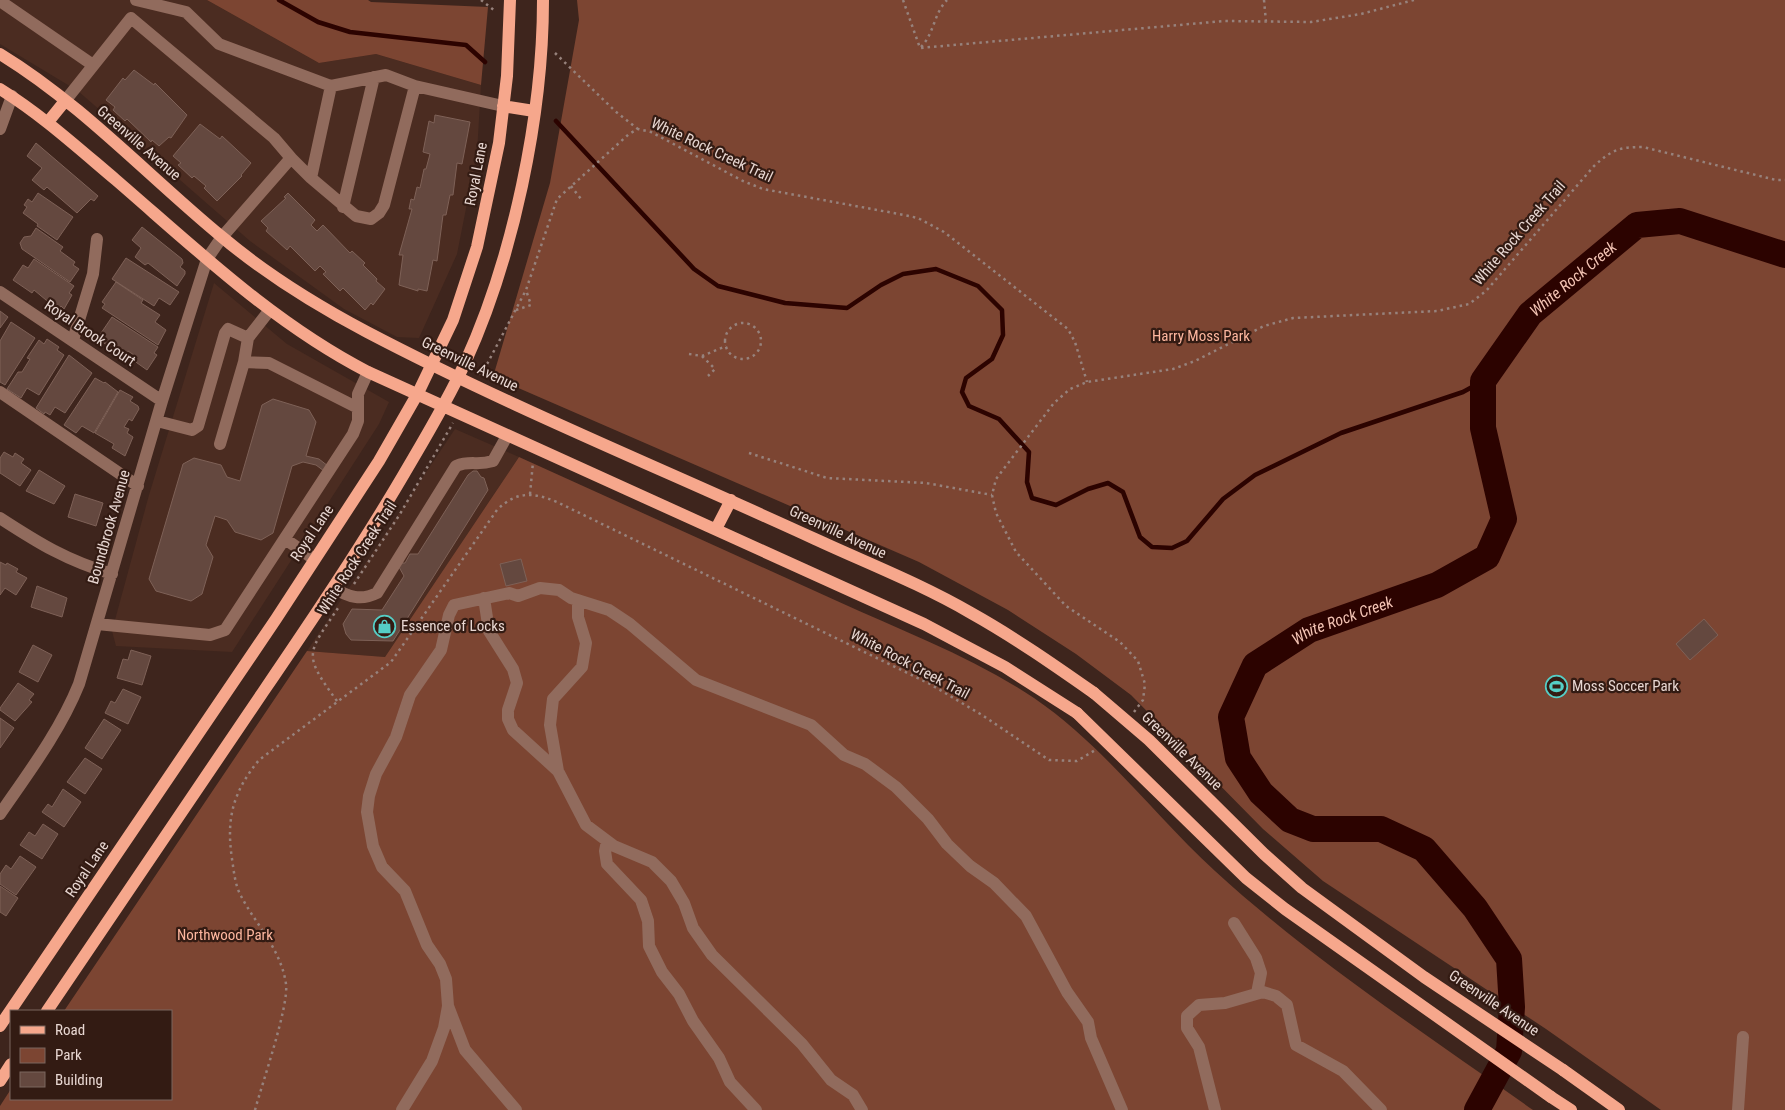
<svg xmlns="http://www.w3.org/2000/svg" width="1785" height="1110" viewBox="0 0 1785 1110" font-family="'Roboto Condensed',sans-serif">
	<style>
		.built { fill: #4b2c21 }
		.green { fill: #7c4532 }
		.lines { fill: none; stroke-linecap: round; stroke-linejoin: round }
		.stream { stroke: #2c0300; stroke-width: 4.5 }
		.river { stroke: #2c0300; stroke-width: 26 }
		.building { fill: #64483f; stroke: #7e6157 }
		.path { stroke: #97827c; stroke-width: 2.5; stroke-dasharray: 2.5 4; stroke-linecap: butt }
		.minor { stroke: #916b5d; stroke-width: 12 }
		.major { stroke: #f6a78c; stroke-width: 12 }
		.major-bridge { stroke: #f6a78c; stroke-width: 12 }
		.labels { text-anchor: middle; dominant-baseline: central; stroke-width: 4.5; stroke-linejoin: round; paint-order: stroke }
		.street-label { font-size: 15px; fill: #e8d7d2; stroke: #331b13 }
		.park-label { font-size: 15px; fill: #feb79f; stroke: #331b13 }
		.poi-label { font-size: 15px; fill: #e8d7d2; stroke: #331b13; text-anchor: start }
		.water-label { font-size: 16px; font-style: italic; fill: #f3c3b3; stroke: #331b13 }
	</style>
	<rect width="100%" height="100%" fill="#3e251d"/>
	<path class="built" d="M0,0H207L319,63L376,54L481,85L477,153L457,254L419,338L397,337L344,309L250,241L78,91L0,44Z
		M214,283L287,344L389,402L379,424L232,652L116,646L112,631L149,495Z
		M455,429L519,457L385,657L307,651Z"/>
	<path class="green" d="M207,0H368L371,2L488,7L481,85L376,54L319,63Z
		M577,0H1785V1110H1661L1546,1029L1323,881L1263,829L1131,695L1076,654L1008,610L919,562L493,377L550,183L579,20Z
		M519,457C625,505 731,553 837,601C903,631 974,658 1034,698C1104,746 1154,815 1215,871C1311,959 1427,1035 1533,1110H0V1106L11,1089V1099H171V1011H64L307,651L385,657Z"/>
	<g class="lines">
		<path class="stream" d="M279,0L318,22L350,32L466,45L485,62
			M556,121L694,269L718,286L785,303L847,308L881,285L903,274L936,269L978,286L1002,310L1003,335L992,359L966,378L962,392L969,406L999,419L1029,452L1027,482L1032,498L1056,505L1088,489L1108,483L1123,492L1140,537L1152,547L1172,548L1187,541L1223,499L1255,475L1341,433L1463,392L1483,381"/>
		<path class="river" id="s1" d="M1477,1110L1509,1051L1512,1007L1509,959L1475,908L1424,849L1381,829H1313L1290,820L1261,793L1238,758L1231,717L1255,665L1309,630L1437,585L1487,557L1504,519L1483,428V381L1530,314L1637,225L1680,221L1785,255"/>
	</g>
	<path class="building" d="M134,70L154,85L155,83L187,115L171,138L169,137L159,146L152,140L151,142L127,119L125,121L113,110L115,107L106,100L123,78L125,80Z
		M435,115L470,122L462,164L457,163L453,195H450L446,215H443L437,261L433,260L427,291L418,289V291L399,285L403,255H399L412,209H409L411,199L414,200L417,187L420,188L424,169H426L430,154L423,152L429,121L434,123Z
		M200,124L220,139L222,136L251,163L241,175L242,176L217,201L204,188L206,186L194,176L192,178L178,165L181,163L173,156Z
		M36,143L98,196L94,201L91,199L77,213L47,187L44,190L32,180L42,168L27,156Z
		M38,193L73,217L57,240L37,226L38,224L23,213L27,207L24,205L28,199L32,202Z
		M288,193L315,220L311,225L317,231L323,225L350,253L352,251L365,263L363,265L377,279L376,281L385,289L373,305L371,303L365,310L343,288L340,291L323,274L326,272L320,266L315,271L290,246L287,250L266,231L268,228L261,221L286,198L284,197Z
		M142,227L182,259L183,263L180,267L185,271V274L177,286L148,263L145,265L135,257L141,248L132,240Z
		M36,228L63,247L60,251L75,262L73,265L79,269L70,282L22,249L20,243L24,237L31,236Z
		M126,258L179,292L170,305L159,298L154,306L112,279Z
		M34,259L74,286L69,293L72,295L64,309L61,306L58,310L34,290L32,293L13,280L23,265L28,268Z
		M116,282L143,300L141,303L160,315L155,322L166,330L158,345L102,308L105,304L102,302Z
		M0,311L8,317L0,328Z
		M112,317L158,347L154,353L157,355L147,370L133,360L134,355L128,351L127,353L120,349L118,353L101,341L99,336Z
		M11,322L35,338L5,385L0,382V341Z
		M47,339L59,347L57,350L64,355L39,395L27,388L21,398L7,389L18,372H22L30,359L27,358L39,340L44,344Z
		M69,355L92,373L65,413L55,407L50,415L45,412L44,414L36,408Z
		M95,378L104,383L105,382L118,392L94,433L82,426L76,433L64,425Z
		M120,390L133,397L130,401L138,406L139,409L132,421L129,419L124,427L129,429L127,433L133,437L125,456L112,448L114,444L95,433Z
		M273,399L309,410L316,422L306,456L319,459L328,466L324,471L316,465L303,462L292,466L273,533L261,540L235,532L227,520L215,516L206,545L213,557L202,594L191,601L156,591L149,579L183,464L194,458L221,465L227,477L240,481L262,405Z
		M4,452L13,457L15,453L24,459L21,463L31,470L20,486L0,473V458Z
		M39,470L65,486L54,504L26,491Z
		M473,471H477L481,477L484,478L488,490L393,641L351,640L346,634L343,624L352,609L382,610L404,576L399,567L401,563H405L410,554H418L468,475Z
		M75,494L103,503L96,526L68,517Z
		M521,559L527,581L506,586L500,564Z
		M0,562L6,565L7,563L18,569L16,572L27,578L16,595L5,588L0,595Z
		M37,586L67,598L62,617L31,607Z
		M1704,619L1718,635L1690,660L1676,644Z
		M33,645L52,655L38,682L19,672Z
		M131,650L151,656L142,685L117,678L123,659L128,660Z
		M18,683L34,694L29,700L32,702L15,721L0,710V708Z
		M123,689L141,697L128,724L105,713L111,701L115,703Z
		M0,718L14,728L0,748Z
		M104,719L121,730L102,759L85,748Z
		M85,758L102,769L85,794L67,782Z
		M63,789L81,802L64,827L42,812L48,804L52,807Z
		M43,824L58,834L42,859L20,845L29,832L35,836Z
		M20,856L36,867L16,895L0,884V874L6,865L11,869Z
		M0,886L18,898L6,916L0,912Z"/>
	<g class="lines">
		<path class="path" d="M481,0L495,11
			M903,0L920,48L1224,21L1311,22L1361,14L1414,0
			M1264,0L1266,22
			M921,47C934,34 934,13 947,0
			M555,53L615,111L638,129
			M571,186L581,199
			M516,310L531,305L526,290
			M725 341a18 18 0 1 1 36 0a18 18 0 1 1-36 0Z
			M689,354L702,356L726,346
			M702,356L715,369L708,376
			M479,374L485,368L526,290L557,199L629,134L638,129L651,132L743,181L763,189L899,214L918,218L944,232L1068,329L1075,342L1087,382
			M749,453L827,478L926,483L992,495
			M530,494L533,462
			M354,584L400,514L453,423
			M337,701C301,652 308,654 340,605
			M1134,712L1143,700L1145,684L1138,661L1120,642L1066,606L1016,552L996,513L992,495L996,479L1054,403L1070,389L1087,382L1173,369L1195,361L1264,326L1293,318L1437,311L1469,304L1486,291L1594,166C1612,150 1618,147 1643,147L1776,180H1785
			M255,1110C262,1084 289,1006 286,984C281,949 256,925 241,896C235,885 234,872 232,859C226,818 233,792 259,760L391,662L497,510C516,491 533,492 557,502L930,684L982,715L1049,760L1077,761L1097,749"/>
		<path class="minor" d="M136,0L186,12L219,44L331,86
			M0,1L93,65
			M65,101L131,18L274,138L291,158
			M0,129L12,96
			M311,178L356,216L371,219L379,213L384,205L415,86
			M343,207L374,77
			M0,292L162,401
			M73,340L93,274L97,239
			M244,362L248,338L269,311
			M0,392L138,486
			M157,421L192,430L198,426L225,333L228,329L248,338
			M220,444L244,362L269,363L358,408
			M0,518C40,544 66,560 112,574
			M285,539L314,559
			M334,588C348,597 361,601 377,593L456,466C471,460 477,466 493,461L507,436
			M484,598L489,631L513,669L517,683L508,710V719L513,730L558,771
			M578,600V617L586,643L582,667L553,699L550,725L558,771L586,825L614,846L652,862L671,881L684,903L693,928L712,955L802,1044L831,1080L853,1095L862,1110
			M97,624L210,635L225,630L353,434L358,421V394L368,372
			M0,814C29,772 60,731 79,684L162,401L207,259L222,237L291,158L311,178L331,86L386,75L415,86L503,106
			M607,841L605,851L607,864L641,900L648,921L649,946L662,972L679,994L693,1021L719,1058L730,1082L756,1110
			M1234,923L1256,958L1261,973L1257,993
			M448,1006L465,1050L516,1110
			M402,1110L432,1061L444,1028L448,1006L446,979L440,964L427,945L405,891L382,867L373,846L367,812L369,796L376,774L396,737L410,695L441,650L449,615L454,605L509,593L518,596L540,588L559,590L571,598L609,610L630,624L696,680L811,725L844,755L865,764L896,787L928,819L947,844L970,866L994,883L1026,916L1067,992L1088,1022L1091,1038L1122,1110
			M1215,1110L1199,1047L1187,1028V1016L1199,1005L1225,1003L1263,992L1276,996L1287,1005L1296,1045L1343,1071L1381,1110
			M1738,1110L1743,1037"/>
		<path class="major" d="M0,54C82,104 149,177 222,237C266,274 316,305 367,332C512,408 665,470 815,539C867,563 921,584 971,613C1014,637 1054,665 1094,693
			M0,89C42,115 78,148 116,180C196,249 273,323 368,372L924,624L1005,667L1077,713
			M503,106L534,111
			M48,122L65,101
			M716,529L731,500
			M47,1011C119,905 191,798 263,692C312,620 360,549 404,474C425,438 447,402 465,363C513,258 543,116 543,0
			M0,1026L276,619L379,461L418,393L453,320L477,247L499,143L507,76L510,0
			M1563,1070L1619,1110
			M0,1081L11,1064
			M1551,1097L1571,1110"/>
		<path class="major-bridge" d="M1094,693L1149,740L1264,854L1302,888L1424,977L1563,1070
			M1077,713L1246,878L1285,909L1551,1097"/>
	</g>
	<defs>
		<symbol id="shop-ring" viewBox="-11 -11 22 22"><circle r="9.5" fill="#331b13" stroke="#55cec6" stroke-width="1.5"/><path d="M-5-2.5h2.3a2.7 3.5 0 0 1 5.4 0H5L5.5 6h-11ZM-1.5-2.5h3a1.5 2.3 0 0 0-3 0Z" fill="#55cec6"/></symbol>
		<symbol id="stadium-ring" viewBox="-11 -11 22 22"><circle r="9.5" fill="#331b13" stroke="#55cec6" stroke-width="1.5"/><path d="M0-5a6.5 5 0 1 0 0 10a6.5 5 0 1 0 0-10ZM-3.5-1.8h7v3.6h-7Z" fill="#55cec6"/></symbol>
	</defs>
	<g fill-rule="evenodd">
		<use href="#shop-ring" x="372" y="614" width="25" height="25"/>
		<use href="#stadium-ring" x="1544" y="674" width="25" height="25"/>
	</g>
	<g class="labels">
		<g class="street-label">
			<text transform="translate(139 143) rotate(41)">Greenville Avenue</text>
			<text transform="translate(712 150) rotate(25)">White Rock Creek Trail</text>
			<text transform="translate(476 174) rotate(-79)">Royal Lane</text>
			<text transform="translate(1519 233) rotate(-49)">White Rock Creek Trail</text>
			<text transform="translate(90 333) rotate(34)">Royal Brook Court</text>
			<text transform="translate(470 364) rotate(26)">Greenville Avenue</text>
			<text transform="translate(109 527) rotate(-74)">Boundbrook Avenue</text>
			<text transform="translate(838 532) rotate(25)">Greenville Avenue</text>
			<text transform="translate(312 533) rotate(-56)">Royal Lane</text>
			<text transform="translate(357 558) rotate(-57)">White Rock Creek Trail</text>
			<text transform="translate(910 664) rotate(28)">White Rock Creek Trail</text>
			<text transform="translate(1182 751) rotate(44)">Greenville Avenue</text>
			<text transform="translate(87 869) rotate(-56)">Royal Lane</text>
			<text transform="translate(1494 1003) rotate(34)">Greenville Avenue</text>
		</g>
		<g class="park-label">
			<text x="1201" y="336">Harry Moss Park</text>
			<text x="225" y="935">Northwood Park</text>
		</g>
		<g class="poi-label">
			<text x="401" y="626">Essence of Locks</text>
			<text x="1572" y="686">Moss Soccer Park</text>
		</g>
		<g class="water-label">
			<text stroke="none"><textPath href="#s1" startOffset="1196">White Rock Creek</textPath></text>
			<text stroke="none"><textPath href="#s1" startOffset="718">White Rock Creek</textPath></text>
		</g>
	</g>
	<rect x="10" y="1010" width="162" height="90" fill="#331b13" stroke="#7b665f"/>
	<rect x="20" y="1026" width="25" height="8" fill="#f6a78c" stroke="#7b665f"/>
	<text x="55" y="1035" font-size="15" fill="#e8d7d2">Road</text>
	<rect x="20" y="1048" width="25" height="15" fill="#7c4532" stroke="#7b665f"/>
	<text x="55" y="1060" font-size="15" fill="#e8d7d2">Park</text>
	<rect x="20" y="1072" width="25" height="15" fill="#64483f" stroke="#7b665f"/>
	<text x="55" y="1085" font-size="15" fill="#e8d7d2">Building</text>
</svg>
